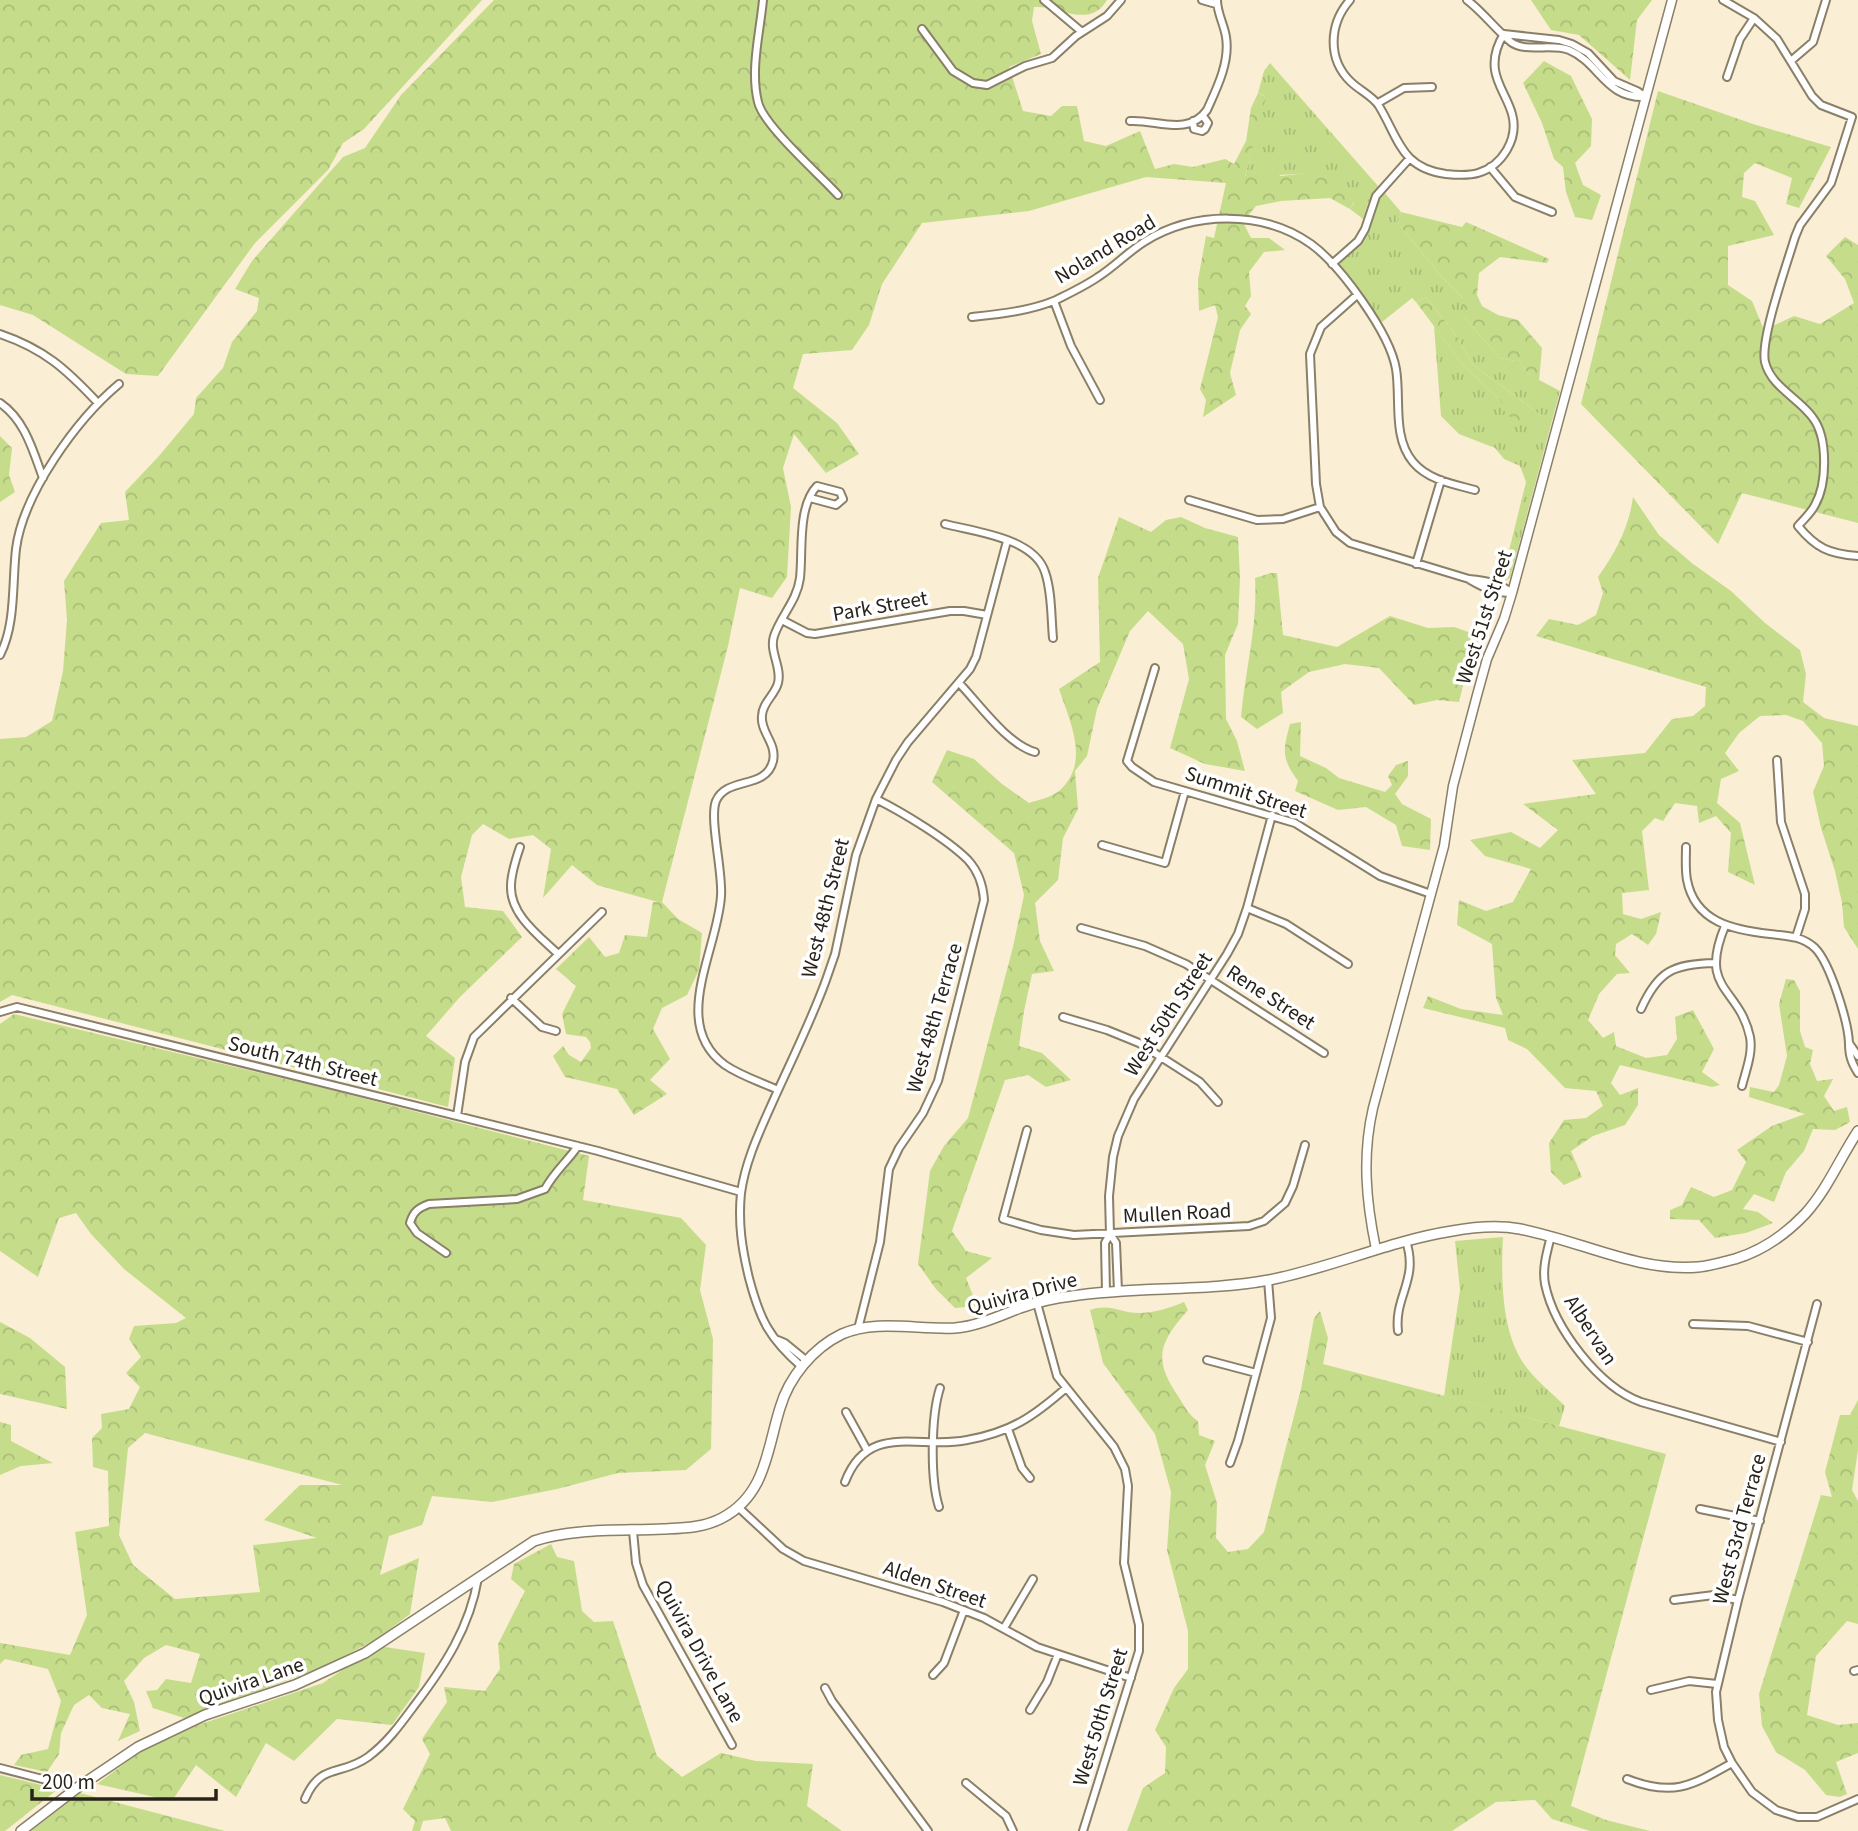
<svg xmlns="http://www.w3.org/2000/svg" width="1858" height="1831" viewBox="0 0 1858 1831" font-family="'Source Sans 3',sans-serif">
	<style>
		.grass { fill: url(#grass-tufts) }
		.forest { fill: url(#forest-crowns); fill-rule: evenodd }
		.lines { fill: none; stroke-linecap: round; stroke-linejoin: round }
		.minor-casing { stroke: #8a7f68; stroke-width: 10 }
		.tertiary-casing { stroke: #8a7f68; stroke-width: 11 }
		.secondary-casing { stroke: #8a7f68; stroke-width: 12 }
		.minor { stroke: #fff; stroke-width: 6 }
		.tertiary { stroke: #fff; stroke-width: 8 }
		.secondary { stroke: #fff; stroke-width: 9 }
		.labels { text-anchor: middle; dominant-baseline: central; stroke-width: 7; stroke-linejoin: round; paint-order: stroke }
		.street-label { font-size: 21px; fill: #28231a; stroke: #fff }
	</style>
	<defs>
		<pattern id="grass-tufts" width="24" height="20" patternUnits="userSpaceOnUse" patternTransform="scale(1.75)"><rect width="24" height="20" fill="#c5dd8b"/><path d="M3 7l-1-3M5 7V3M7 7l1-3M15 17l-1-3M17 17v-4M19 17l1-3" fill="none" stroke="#a9bd77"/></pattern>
		<pattern id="forest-crowns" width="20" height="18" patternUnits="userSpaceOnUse" patternTransform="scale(1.75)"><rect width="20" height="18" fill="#c5dd8b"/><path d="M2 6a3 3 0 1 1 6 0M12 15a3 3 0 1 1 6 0" fill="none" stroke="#a9bd77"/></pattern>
	</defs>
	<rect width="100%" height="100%" fill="#faeed4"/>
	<path class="grass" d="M1270,63L1378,186L1368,203L1363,219L1350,209L1354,203L1317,173L1245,177L1265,96L1258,93L1264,71Z
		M1384,192L1401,212L1398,223L1441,276L1463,298V316L1500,358L1520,362L1528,374L1560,391L1510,578L1501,583L1526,482L1520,466L1504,459L1495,448L1459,434L1441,416L1434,326L1463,365L1501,401L1539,424L1542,416L1472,364L1456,335L1426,297L1416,302L1412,298L1382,322L1341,270L1340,264C1347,254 1358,249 1364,239C1373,224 1373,207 1384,192Z
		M1503,1237C1501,1276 1501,1331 1524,1364C1534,1379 1552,1393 1565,1406L1559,1426L1444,1396L1460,1290L1455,1241Z"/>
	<path class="forest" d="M0,0H482L364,129L343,143L328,170L255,243L158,376L126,374L33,315L0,305Z
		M494,0H1107C1089,30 1060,5 1034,7L1032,21L1041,54L1009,67L1023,111L1051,116L1062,106H1077L1084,141L1106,146L1140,131L1155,169L1174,164L1193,167L1225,159L1234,164L1246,141L1251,108L1258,93L1266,97L1245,176L1268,170L1281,176L1317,172L1354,202L1350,209L1330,198L1281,201L1256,206L1243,222L1251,238H1269L1285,250L1264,252L1249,272L1251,296L1245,306L1251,314L1240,330L1230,373L1236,395L1203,417L1206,400L1200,389L1218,317L1215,305L1199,311L1198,280L1206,236L1214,238L1226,183L1146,177L1029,211L922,223L882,284L869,325L852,350L803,354L793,388L837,423L859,454L826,473L794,434L783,468L791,507L787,577L772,598L740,588L728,646L662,902L678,919L702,933L699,970L687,995L662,1008L653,1029L670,1059L650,1080L667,1094L634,1115L617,1089L565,1077L553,1056L563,1046L569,1055L581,1062L591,1048L590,1042L586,1037L566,1034L562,1014L576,986L556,969L589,937L605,957L619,953L625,935L647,937L653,902H658L597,885L572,865L543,898L551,849L533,835L509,839L483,824L472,835L461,877L465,907L503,911L522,937L459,998L426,1036L455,1058L448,1107L12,995L0,1002V739L26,737L52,721L63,671L67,620L64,581L101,523L129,520L125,492L159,456L194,414L196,398L223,368L232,342L257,311L259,298L235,289L252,261L343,157L365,148L401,95Z
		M1531,0H1652L1637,20L1630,80L1579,35L1551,30Z
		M1544,61L1571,76L1592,119L1591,146L1575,163L1583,185L1601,195L1592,220L1575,217L1566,192L1563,167L1554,159L1542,123L1523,83Z
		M1658,91L1753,124L1831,147L1799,208L1786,204L1792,178L1755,163L1744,173L1742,197L1755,201L1774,235L1728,246V285L1752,301L1764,330L1794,316L1820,324L1854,303L1845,279L1826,256L1845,237L1858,245V523L1742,493L1718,544L1581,404Z
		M1401,212L1462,227L1466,222L1549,259L1547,263L1500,257L1479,273L1477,295L1482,306L1498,315L1518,320L1542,348L1539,381L1528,374L1520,362L1500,358L1463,316V298L1441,276L1398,223Z
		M1426,297L1456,335L1472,364L1542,416L1540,424H1527L1506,415L1501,401L1463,365L1416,302Z
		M0,436L12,448L9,475L15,492L0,502Z
		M1633,497L1659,535L1693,564L1731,591L1765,623L1800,650L1806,674L1803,702L1824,718L1858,726V949L1844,927L1842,903L1835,871L1821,828L1813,792L1824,766L1822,743L1803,721L1786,715L1760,716L1739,733L1725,753L1739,771L1721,779L1717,803L1740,823L1755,885L1728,872L1731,833L1716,816L1699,823L1697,806L1675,803L1663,821L1655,818L1642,831L1649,890L1622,893L1623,914L1641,919L1661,912L1656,934L1648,945L1632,934L1616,944L1615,955L1630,973L1617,974L1599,994L1588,1020L1603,1038L1614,1032L1616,1046L1646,1058L1667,1055L1677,1039L1675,1017L1693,1010L1714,1049L1702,1072L1720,1085L1712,1087L1620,1065L1611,1083L1620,1095L1638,1088V1105L1625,1125L1593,1136L1571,1151L1582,1177L1564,1185L1551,1172L1549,1143L1564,1120L1586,1118L1603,1106L1596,1091L1565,1088L1527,1049L1508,1040L1505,1028L1423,1008L1428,996L1461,1009L1503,1015L1496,998L1492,944L1457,925L1459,900L1486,911L1513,902L1531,869L1485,856L1470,840L1511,832L1540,848L1558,830L1523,804L1596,794L1572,760L1645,753L1672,719L1693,716L1705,706L1706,687L1536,636L1549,619L1578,625L1596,615L1603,593L1598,577C1616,552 1629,527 1633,497Z
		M1119,517L1151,532L1166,520L1181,517L1205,528L1238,537L1240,578L1238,624L1225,655L1226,719L1237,741L1245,771L1205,764L1170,748L1189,679L1183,644L1148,611L1130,631L1097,709L1087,756L1075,771L1078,809L1063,838L1058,880L1035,903L1040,941L1054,971L1032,974L1024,1011L1019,1046L1042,1053L1071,1080L1046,1087L1028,1075L1005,1080L952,1231L966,1251L992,1258L966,1278L977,1306L955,1308L936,1289L918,1264L930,1171L944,1146L968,1118L1013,947L1024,895L1014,853L932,782L947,750L974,759L1002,784L1029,803C1038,800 1052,797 1059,791C1091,763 1070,722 1059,689L1100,662L1098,578Z
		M1271,573H1277L1283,635L1337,647L1390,616L1428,628L1454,627L1480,636L1468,665L1459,702L1437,700L1414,705L1379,668L1345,664L1309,672L1281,692L1283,713L1257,729L1241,717C1245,671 1258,625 1255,578Z
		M1301,722L1300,756L1326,768L1339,778L1385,792L1392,785L1388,776L1396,765L1408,761V776L1395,794L1402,804L1431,819L1430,850L1402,846L1396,825L1366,807L1338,810L1295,791L1298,781C1281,758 1283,750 1290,724Z
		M1786,979L1794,980L1800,991V1031L1805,1047L1813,1050L1810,1064L1817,1081L1833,1079L1824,1096L1834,1111L1847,1107L1850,1122L1835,1130L1813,1129L1804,1151L1786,1172L1774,1202L1754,1194L1743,1209L1758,1212L1773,1223L1746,1233L1715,1238L1699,1220L1670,1219V1210L1682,1205L1691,1187L1714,1197L1732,1190L1746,1162L1737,1150L1772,1126L1805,1114L1749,1097L1750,1087L1774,1092L1779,1085L1787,1056L1779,1004Z
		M14,1014L331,1090L589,1156L583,1200L681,1218L706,1245L700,1290L713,1339L711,1449L686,1470L618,1473L557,1489L492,1502L432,1496L422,1525L389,1536L380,1575L419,1558L410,1614L377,1639L323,1667L184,1718L153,1708L146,1691L157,1690L166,1679L191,1683L200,1654L166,1645L144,1658L124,1681L134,1702L140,1731L118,1741L130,1714L102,1708L89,1695L74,1705L61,1733L59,1754L47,1772L14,1765L21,1755L48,1749L61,1701L48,1669L5,1659L0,1664V1643L70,1655L87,1615L75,1532L109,1526L108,1471L93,1467L92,1438L102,1428L101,1414L129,1409L140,1387L126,1373L141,1357L129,1339L134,1326L176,1323L186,1318L124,1269L91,1234L76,1213L59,1218L38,1277L0,1251V1024ZM145,1433L342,1485H300L264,1520L317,1538L253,1545L260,1592L175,1599L133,1565L119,1535L128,1448Z
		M1184,1302L1188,1310C1160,1342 1152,1358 1178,1396C1184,1405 1188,1415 1198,1421L1199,1435L1215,1441L1205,1465L1217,1503L1216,1538L1228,1552L1248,1549L1264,1532L1301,1389L1314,1318L1320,1311L1328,1338L1323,1364L1666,1454L1571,1806L1606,1820L1650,1831H1590L1552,1819L1535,1800L1496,1802L1452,1831H1127L1143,1788L1165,1773L1166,1747L1155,1730L1174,1688L1188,1669V1631L1167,1550L1171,1492L1155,1434L1103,1363L1090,1310C1110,1303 1120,1313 1139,1313C1154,1313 1170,1308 1184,1302Z
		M0,1322L30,1338L65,1367L67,1409L0,1394Z
		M1858,1400V1450L1852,1490L1858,1501V1624L1847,1621L1816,1656L1807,1715L1838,1725L1858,1723V1753L1836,1762L1847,1794L1840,1797L1826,1795L1805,1770L1776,1752L1762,1726L1759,1694L1821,1495L1832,1497L1825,1472L1840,1415H1850Z
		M0,1422L11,1425V1441L53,1463L21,1466L0,1475Z
		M551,1544L557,1557L574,1561L582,1611L594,1622L613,1621L657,1756L682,1777L721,1753L756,1761L813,1764L807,1806L842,1831H451L445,1818L423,1821L420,1831H412L415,1821L403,1809L430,1754L422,1739L447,1702L444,1687L485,1691L500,1669L498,1644L525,1591L511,1579L514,1564Z
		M378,1646L425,1653L419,1687L392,1725L337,1719L294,1761L266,1743L236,1797L196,1765L172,1801L97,1784L140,1752L198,1725L323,1683Z
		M0,1775L58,1789L5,1831H0Z
		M80,1793L225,1831H31Z"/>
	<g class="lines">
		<defs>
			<path id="minor" d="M763,0C760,32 750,70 758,102C763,125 820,175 838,195
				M1044,0L1082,32
				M1202,0L1216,4
				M1350,0C1329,24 1327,59 1351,82C1359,90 1373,96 1379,106C1399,139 1401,168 1446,174C1456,175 1468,176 1478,173C1502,166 1519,139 1512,114C1508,99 1497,85 1495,70C1493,56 1497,45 1504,34
				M1467,0C1483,12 1495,29 1511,42C1525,53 1552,43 1569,50C1600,63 1605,99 1646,97
				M1723,0L1754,18L1777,39L1812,96L1821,105L1852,117L1831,183L1800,225L1795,237C1787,264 1760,339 1765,362C1771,387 1799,398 1813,418C1828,438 1827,484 1815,505C1811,513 1804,519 1798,526C1816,548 1829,554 1858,556
				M922,29L953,71L973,83L987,85L1025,66L1052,58L1076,36L1107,16L1121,0
				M1504,34L1559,40L1572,44L1588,53L1614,81L1637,91L1646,97
				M1792,60L1813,42L1826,0
				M1727,77L1740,39L1754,18
				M1378,103L1404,88L1432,87
				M1130,121C1156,119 1188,137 1207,110C1217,88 1230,62 1226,37C1224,24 1217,13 1217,0
				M1193,121L1194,129L1202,131L1205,129L1208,123L1203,116
				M1490,167L1515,197L1552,212
				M1332,264L1358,241L1365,229L1376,196L1409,159
				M1357,295L1321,327L1310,354L1316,484L1320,507L1336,532L1350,543L1469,579C1484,580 1500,583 1512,593
				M1054,301L1071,346L1100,400
				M972,317C1000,314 1030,311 1056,300C1070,293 1085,286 1098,277C1114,267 1128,252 1144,242C1193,211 1263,210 1311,244C1340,265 1390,333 1396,369C1401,398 1392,437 1413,462C1428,480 1453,484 1475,490
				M0,334C44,349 66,369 97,402
				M0,403C25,420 33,451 43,478
				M1189,500L1257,520L1283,519L1320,507
				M945,524C976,532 1034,538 1045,572C1052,592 1051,617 1053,638
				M1416,564L1441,480
				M1470,580C1484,588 1496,594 1512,593
				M782,620L807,633L815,634L950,611H964L987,615
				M0,655C16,624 12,583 16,549C23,494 76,420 119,384
				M1155,668L1127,761L1132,767L1154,782L1295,823L1380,876L1431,894
				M960,684C979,704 1008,745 1035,752
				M1777,760L1781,822L1805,894V909L1796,937
				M1102,845L1165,863L1185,791
				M520,847C516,859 511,873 511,886C510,914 538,935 557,953
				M1686,847C1686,858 1685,869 1687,880C1695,922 1733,930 1770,934C1787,936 1802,936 1815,948C1830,963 1848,1021 1849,1043C1849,1055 1851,1062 1858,1073
				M1247,908L1286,924L1348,964
				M1725,926C1698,991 1739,986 1750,1037C1753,1053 1746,1070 1742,1086
				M1081,928L1145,946L1186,964L1324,1053
				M511,998L542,1027L556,1031
				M1641,1009C1658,971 1673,964 1715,963
				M0,1012L17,1007L598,1151L741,1192
				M1063,1017L1107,1030L1139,1043L1200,1082L1218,1102
				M1849,1043L1858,1056
				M778,1090C761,1082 741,1076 725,1065C669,1024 718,950 721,896C723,872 709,818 716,801C727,776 766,790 773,761C777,743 760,732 762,716C762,703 775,695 778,683C782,667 769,652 774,636C781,615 797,601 800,578C803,552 797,507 817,486L840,492L843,499L836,505L810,498
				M457,1116L465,1062L474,1037L602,912
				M1027,1130L1003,1219L1041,1230L1074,1235L1249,1226L1264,1221L1285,1203L1293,1186L1305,1145
				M1551,1236C1547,1252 1542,1268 1545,1284C1554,1328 1599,1387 1641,1402L1781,1442
				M446,1253L417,1233L410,1223C413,1212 418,1208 429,1204L517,1199L545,1189C555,1171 566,1163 578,1146
				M1118,1291L1116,1243L1110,1234L1109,1196L1113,1157L1118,1136L1134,1099L1227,954L1238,934L1247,908L1272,815
				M1106,1292L1105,1243L1110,1234
				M1037,1303L1057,1376L1114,1447L1125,1469L1128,1486L1124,1563L1139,1625V1651L1083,1831
				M1817,1304L1738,1600L1716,1692L1718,1720L1724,1747L1732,1763L1752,1792L1776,1810L1798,1817H1817L1858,1799
				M1693,1324L1748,1326L1808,1342
				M858,1329L880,1242L889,1169L899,1148L923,1113L938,1081L984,900C983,885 978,871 968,860C947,839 902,812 876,799
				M1398,1331C1394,1296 1419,1280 1406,1241
				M778,1340L785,1343L807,1361
				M1207,1360L1256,1373
				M802,1367C769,1338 760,1320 749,1278C742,1249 738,1223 741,1193C745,1163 758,1135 770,1108C789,1065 810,1024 826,980L835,954L856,855L876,799L896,760L908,742L970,669L976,657L1007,541
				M846,1412L867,1450
				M1008,1429L1022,1468L1030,1478
				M1230,1463L1238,1441L1271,1318L1268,1280
				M845,1482C868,1421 920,1450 967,1440C1011,1432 1033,1417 1066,1388
				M738,1507L783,1549L804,1561L943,1602L984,1618L1037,1647L1131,1678
				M939,1507C930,1479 931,1416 940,1388
				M1700,1509L1760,1521
				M633,1531L636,1563L643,1585L732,1745
				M1674,1600L1714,1595L1738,1600
				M1004,1628L1033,1579
				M1854,1671L1858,1670
				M933,1675L944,1663L964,1610
				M825,1688L832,1701L928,1831
				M1651,1690L1689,1681L1717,1684
				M1030,1710L1047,1682L1058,1654
				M0,1768L77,1788
				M1627,1779C1673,1797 1691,1786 1732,1763
				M966,1783L1006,1816L1013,1831
				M305,1799C321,1762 340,1777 368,1757C387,1743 400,1725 414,1706C444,1667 470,1627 478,1578"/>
			<path id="tertiary" d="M1376,1249C1366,1201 1362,1156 1373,1108L1444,846L1453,786L1476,699L1487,659L1504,619L1512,593L1672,0"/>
			<path id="secondary" d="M21,1831L77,1788L138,1747L205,1715L295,1685L365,1653L534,1541C572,1528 622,1531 663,1529C683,1528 703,1528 722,1518C766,1495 767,1449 780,1408C789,1377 813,1348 842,1334C876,1319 918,1330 955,1328C978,1326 999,1316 1020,1308C1037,1302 1054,1298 1072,1296C1137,1286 1204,1292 1269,1280C1331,1268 1389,1241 1452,1231C1474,1227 1499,1225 1520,1229C1579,1240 1637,1272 1698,1267C1710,1266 1723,1262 1735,1259C1761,1251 1786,1234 1805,1214C1827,1190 1840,1158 1858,1131"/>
		</defs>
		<use href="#minor" class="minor-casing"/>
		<use href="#tertiary" class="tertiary-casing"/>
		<use href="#secondary" class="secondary-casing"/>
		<use href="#minor" class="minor"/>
		<use href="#tertiary" class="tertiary"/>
		<use href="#secondary" class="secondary"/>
	</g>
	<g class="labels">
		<g class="street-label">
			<text transform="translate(1105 249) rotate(-31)">Noland Road</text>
			<text transform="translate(880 606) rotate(-10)">Park Street</text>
			<text transform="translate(1484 617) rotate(-72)">West 51st Street</text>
			<text transform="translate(1246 792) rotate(18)">Summit Street</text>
			<text transform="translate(825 908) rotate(-76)">West 48th Street</text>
			<text transform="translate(1271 997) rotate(33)">Rene Street</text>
			<text transform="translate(1168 1014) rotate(-57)">West 50th Street</text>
			<text transform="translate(934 1018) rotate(-74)">West 48th Terrace</text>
			<text transform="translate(303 1061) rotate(14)">South 74th Street</text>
			<text transform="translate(1177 1213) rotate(-3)">Mullen Road</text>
			<text transform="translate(1022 1293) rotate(-15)">Quivira Drive</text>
			<text transform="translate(1591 1330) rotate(57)">Albervan</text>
			<text transform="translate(1739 1529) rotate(-75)">West 53rd Terrace</text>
			<text transform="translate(935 1584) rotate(19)">Alden Street</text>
			<text transform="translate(700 1651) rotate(61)">Quivira Drive Lane</text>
			<text transform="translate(251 1681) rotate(-19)">Quivira Lane</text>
			<text transform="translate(1100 1717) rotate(-73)">West 50th Street</text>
		</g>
	</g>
	<path d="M32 1789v10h184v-10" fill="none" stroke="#28231a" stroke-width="3.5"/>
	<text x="42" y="1789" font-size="21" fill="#28231a" stroke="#ffffff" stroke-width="5" paint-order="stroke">200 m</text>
</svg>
